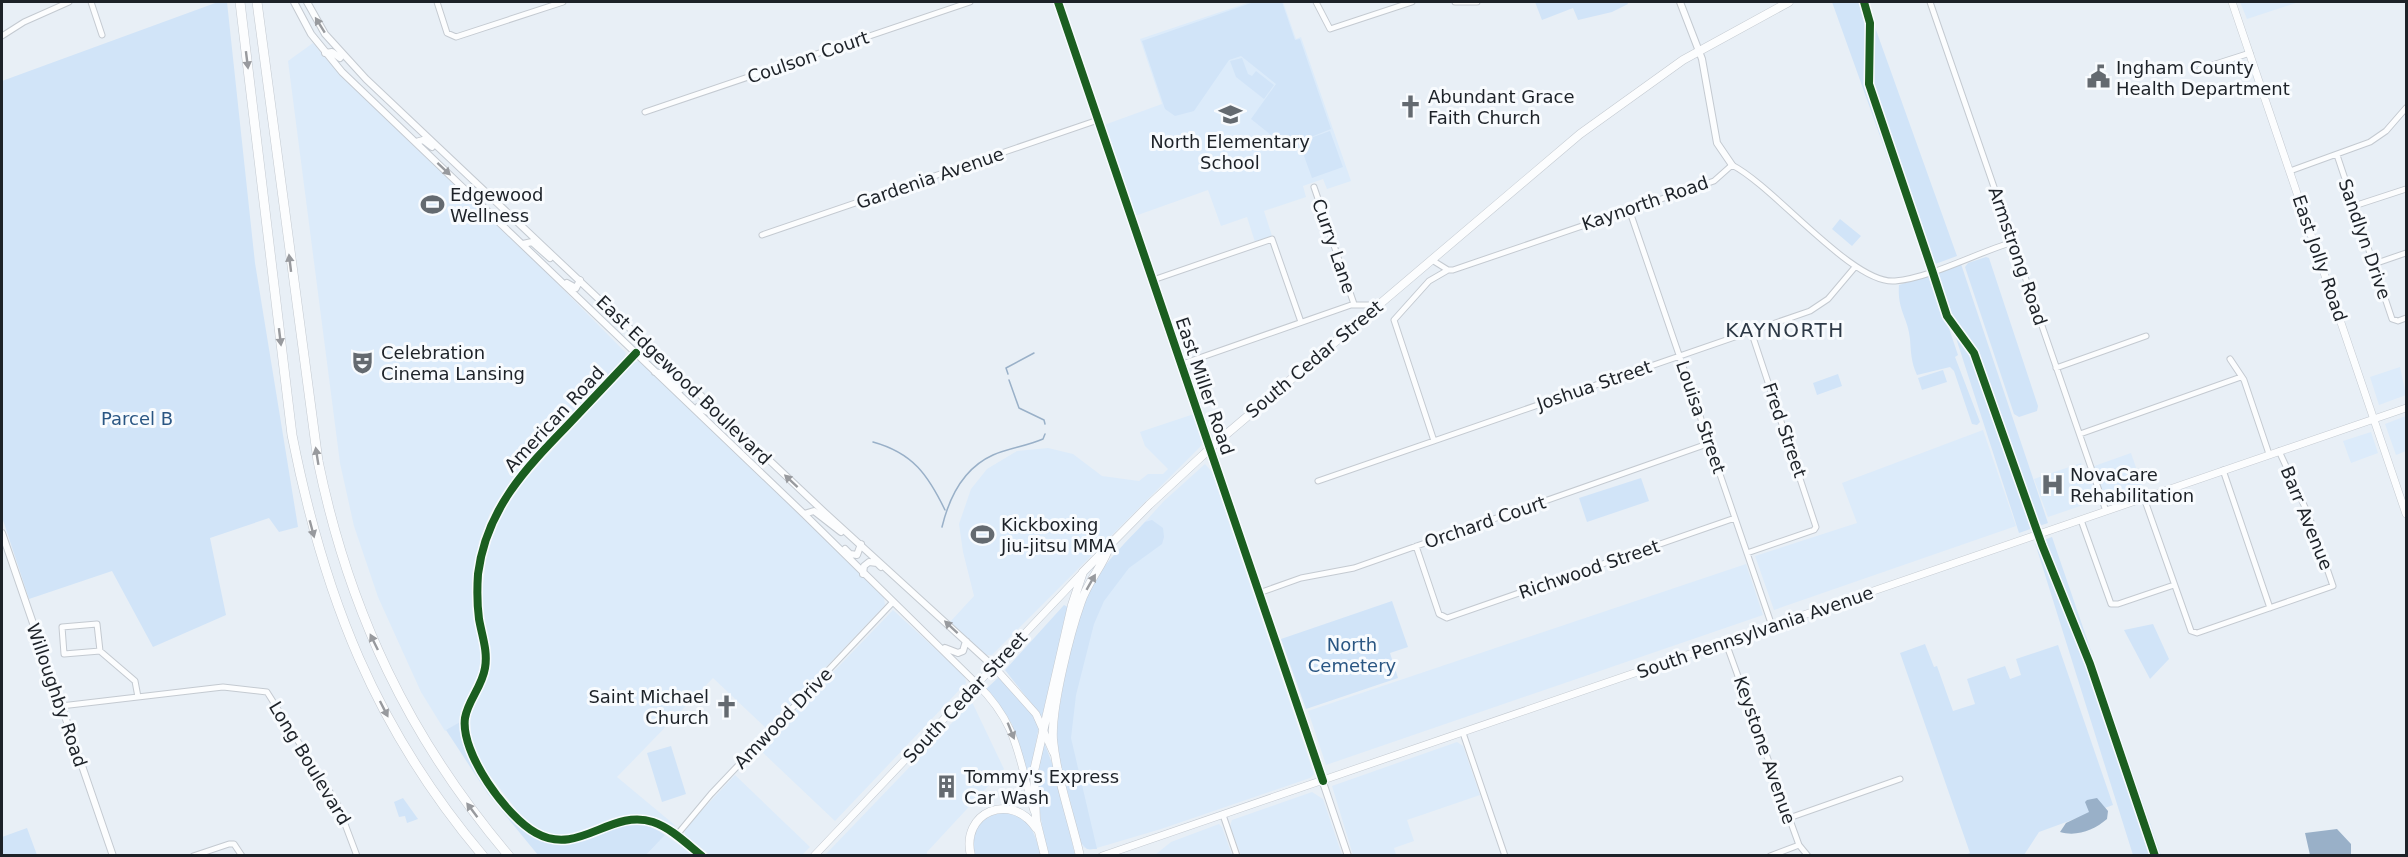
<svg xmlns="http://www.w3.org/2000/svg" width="2408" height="857" viewBox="0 0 2408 857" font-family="'DejaVu Sans',sans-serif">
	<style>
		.built { fill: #dcebfa }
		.green { fill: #d1e4f8 }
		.water { fill: #99b0c8 }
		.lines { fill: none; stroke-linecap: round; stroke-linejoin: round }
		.stream { stroke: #99b0c8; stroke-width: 1.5 }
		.minor-casing { stroke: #c4cad1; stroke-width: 7 }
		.tertiary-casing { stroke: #c4cad1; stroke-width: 8 }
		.secondary-casing { stroke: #c4cad1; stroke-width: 8 }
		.primary-casing { stroke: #c4cad1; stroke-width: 9 }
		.motorway-casing { stroke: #c4cad1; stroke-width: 10 }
		.minor { stroke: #fcfdfe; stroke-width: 5 }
		.tertiary { stroke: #fcfdfe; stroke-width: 6 }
		.secondary { stroke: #fcfdfe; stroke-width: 7 }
		.primary { stroke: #fcfdfe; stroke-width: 8 }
		.motorway { stroke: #fcfdfe; stroke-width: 9 }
		.cycleway-casing { stroke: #f8fbfe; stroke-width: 11 }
		.cycleway { stroke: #1b5e20; stroke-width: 8 }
		.oneway { fill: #989a9e }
		.labels { text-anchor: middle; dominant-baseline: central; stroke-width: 6; stroke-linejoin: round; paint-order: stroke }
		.street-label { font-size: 18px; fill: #1d2228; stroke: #f8fbfe }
		.poi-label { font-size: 18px; fill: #1d2228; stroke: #f8fbfe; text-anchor: start }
		.park-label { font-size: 18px; fill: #2a5683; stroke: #f8fbfe }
		.neighbourhood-label { font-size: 20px; letter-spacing: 1.5px; fill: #2d3946; stroke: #f8fbfe }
	</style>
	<rect width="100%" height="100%" fill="#e8eff6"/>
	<path class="built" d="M1250,2H1283L1296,39L1301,37L1351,181L1327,189L1323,179L1303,186L1306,197L1264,211L1272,236L1255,242L1247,217L1221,226L1208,190L1135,216L1104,125L1162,104L1140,39Z
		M2240,2H2299L2247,19Z
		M313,43L343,78L523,249L626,353L624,358L516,472L490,513L479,542L472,582L473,616L481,654L479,672L465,702L460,722L445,731L421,692L378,597L354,526L340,463L288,61Z
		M639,361L811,524L884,598L885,605L767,729L713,678L617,777L677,827L649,817L630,815L612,818L583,833L554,835L536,828L519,813L481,764L471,743L470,714L485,685L490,664L482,597L486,559L496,526L515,491L633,363Z
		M2400,367L2406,395L2379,405L2370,377Z
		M1194,414L1203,439L1201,446L992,655H984L950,622L974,596L963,552L959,524L971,489L987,469L1017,451L1048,448L1073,454L1102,476L1139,481L1148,474H1163L1168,469L1145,446L1140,432Z
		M2406,416V451L2396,455L2385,424Z
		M1983,430L2016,526L1774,610L1755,556L1857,523L1842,483Z
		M2371,432L2378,453L2351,463L2343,441Z
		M2131,453L2142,485L2048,517L2034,479L2081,463L2083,470Z
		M1205,464L1212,472L1314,774L1310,778L1161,829L1090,850L1083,847L1078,832L1057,741L1058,710L1080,616L1102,569L1164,501Z
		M1746,564L1763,615L1326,765L1308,711Z
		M893,610L965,676L966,683L835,821L759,749Z
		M972,702L1004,769L927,852V855H825Z
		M1457,742L1463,746L1480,795L1407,820L1414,841L1394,848L1396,855H1353L1332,786Z
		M735,775L810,847L802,855H710L685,835V831L694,819Z
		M1312,792L1323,799L1342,855H1241L1230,826L1232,820Z
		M1219,824L1222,827L1232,855H1155L1171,842Z
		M665,835L688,851L693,855H646Z"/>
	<path class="green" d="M218,2H227L255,263L298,527L279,532L269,518L210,538L226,615L153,647L112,571L29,599L2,517V81Z
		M1254,2H1282L1295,40L1300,39L1331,129L1286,147L1251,119L1276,84L1241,56L1229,60L1194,111L1175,116L1165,109L1142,41Z
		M1535,2H1627L1628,4L1612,12L1578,20L1573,8L1542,20Z
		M1832,2H1866L1957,256L1927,267Z
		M1242,58L1248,74L1252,76L1256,71L1274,85L1264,99L1236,77L1230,61Z
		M1330,131L1343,167L1312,178L1299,142Z
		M1840,219L1861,236L1852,246L1832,229Z
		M1986,257L1989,258L2038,406L2037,411L2019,417L2014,414L1965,267L1968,263Z
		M1961,264L2048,523L2019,533L1935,273Z
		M1931,275L1958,355L1955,357L1980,422L1977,425L1972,424L1954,371L1950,367L1917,375C1911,362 1911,352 1910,339C1908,318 1897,310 1899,285Z
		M1943,370L1947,382L1922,390L1918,378Z
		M1838,374L1842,386L1817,395L1813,383Z
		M1641,478L1649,501L1587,522L1579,498Z
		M1152,520L1163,528L1164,537L1162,544L1129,568L1104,601L1094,624L1076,695L1071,738L1097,849H1087L1079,841C1074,809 1062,779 1058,747C1054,712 1076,612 1094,582C1107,560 1127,541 1145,522Z
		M2052,537L2161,855H2133L2035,543Z
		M1392,601L1408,647L1390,653L1398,678L1306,709L1281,639Z
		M1064,605L1068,607L1042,717L1005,670Z
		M2153,624L2169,659L2150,679L2124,630Z
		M1925,644L1934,667L1937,666L1953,711L1975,704L1967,679L2005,666L2010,679L2021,675L2016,659L2058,645L2113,805L2039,832L2024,855H1965L1970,853L1900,653Z
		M999,677L1031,713L1039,726L1029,780L1012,724L986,689Z
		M460,722C460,750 474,770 491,792C501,805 511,820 523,830C578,857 613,799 665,835L646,855H538L488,794L446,730Z
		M1044,742L1055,771L1075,855L1048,854C1039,811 1033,786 1044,742Z
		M671,746L686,794L662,802L647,753Z
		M403,798L418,819L407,823L405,816L399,817L394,802Z
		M1006,812C1032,819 1034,832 1041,855L974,856C971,830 979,816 1006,812Z
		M27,828L37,855H2V837Z"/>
	<path class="water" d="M2097,798L2108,811L2107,819C2094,830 2077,837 2060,832L2066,823L2089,812L2085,802L2087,800Z
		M2337,829L2351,844V855H2310L2305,833Z"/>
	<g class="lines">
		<path class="stream" d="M1008,374L1006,368L1034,353
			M1009,380L1019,408L1044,420L1045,424
			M873,442C913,453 928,475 945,510
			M942,527C949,498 964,468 993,455C1009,448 1027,446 1043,439L1045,434"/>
		<defs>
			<path id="minor" d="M91,2L102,35
				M437,2L447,33L456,37L563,2
				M1316,2L1330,29L1412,2
				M1455,2H1477
				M1930,2L2106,511
				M2,36L24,22L69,2
				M2200,69L2250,53
				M645,112L970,2
				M2337,155L2392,319L2398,321L2406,318
				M2290,171L2370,142L2386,131L2406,108
				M1314,187L1354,304
				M2354,206L2406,189
				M1629,209L1772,626
				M762,235L1098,120
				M1432,260L1448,270H1453L1714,181L1732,165C1775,187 1853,285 1895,281C1933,277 1976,253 2013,242
				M2374,264L2406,253
				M1153,280L1272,239L1301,322
				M2230,359L2244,380L2269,454
				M1182,364L1351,305H1378
				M2056,368L2146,336
				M2080,434L2241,377
				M1434,441L1394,320L1429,281L1448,270
				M2223,470L2270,608
				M1318,481L1810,311L1828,299L1855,267
				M2144,498L2191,631L2197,633L2333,586L2309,516L2279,451
				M2081,520L2111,604H2118L2174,585
				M1416,546L1439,614L1447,618L1735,518
				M1747,553L1814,530L1816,527L1751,331
				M1259,593L1301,578L1354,568L1710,443
				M97,624L100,651L64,654L62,627Z
				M1726,643L1799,845L1808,856
				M100,651L135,681L138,697
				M61,706L223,687L267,692L337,803L357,856
				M1463,733L1505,856
				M1223,815L1237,856
				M1789,818L1900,779
				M676,836L711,794L892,603
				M193,856L229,844H234L242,856
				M1770,856L1799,845"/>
			<path id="tertiary" d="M294,2L311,34L342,72L804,514L977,684
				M307,2L325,34L366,79L822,510L994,667
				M1058,2L1348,856
				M1680,2L1702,59L1717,143L1732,165
				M325,53L332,52L340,58
				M416,142L423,140L432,147
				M523,244L532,242L550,258
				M567,283L576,288L580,280
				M636,353C613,377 590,402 567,426C525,469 486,510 478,574C477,589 477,604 479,619C482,636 488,651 485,668C482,687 468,700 465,718C460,753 507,817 536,833C579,857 611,808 653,822C671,828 687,844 702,856
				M655,372L663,374L680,390
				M698,407L710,413L714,408
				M804,514L814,511L841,532
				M2,533L113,856
				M845,549L850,554L857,555L861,544
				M863,574L864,566L869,562L877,563L881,567
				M945,648L958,653L963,651L966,641"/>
			<path id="secondary" d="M2232,2L2406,514
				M994,667L1036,714L1053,752
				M977,684C1019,725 1018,758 1034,811
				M814,856L1083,572
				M1102,856L2406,408"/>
			<path id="primary" d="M971,856C960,812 1011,791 1036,828
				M1045,856L1036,820L1034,771L1072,605L1083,572L1149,505L1216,443L1580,134L1683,60L1789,2
				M1080,856C1071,817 1057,779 1053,740C1051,707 1070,633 1081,602C1088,581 1103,566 1110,545"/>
			<path id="motorway" d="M240,2L292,435C324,597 375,728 483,856
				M257,2L318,461C349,612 409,738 509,856"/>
		</defs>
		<use href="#minor" class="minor-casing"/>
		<use href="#tertiary" class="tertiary-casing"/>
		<use href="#secondary" class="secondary-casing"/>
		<use href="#primary" class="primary-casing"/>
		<use href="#motorway" class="motorway-casing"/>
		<use href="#minor" class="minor"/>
		<use href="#tertiary" class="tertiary"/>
		<use href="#secondary" class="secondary"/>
		<use href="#primary" class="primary"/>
		<use href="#motorway" class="motorway"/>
		<defs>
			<path id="cycleway" d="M1058,2L1323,781
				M1864,2L1870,23L1869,84L1932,270L1947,316L1974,353L2042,545L2090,664L2155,856
				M636,353C613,377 590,402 567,426C525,469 486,510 478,574C477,589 477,604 479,619C482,636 488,651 485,668C482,687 468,700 465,718C460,753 507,817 536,833C579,857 611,808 653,822C671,828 687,844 702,856"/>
		</defs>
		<use href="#cycleway" class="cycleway-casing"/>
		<use href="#cycleway" class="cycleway"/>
	</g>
	<defs><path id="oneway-solid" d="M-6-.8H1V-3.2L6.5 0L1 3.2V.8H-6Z" transform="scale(1.5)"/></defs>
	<g class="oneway">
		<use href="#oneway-solid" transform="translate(320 25) rotate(-122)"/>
		<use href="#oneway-solid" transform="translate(247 60) rotate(83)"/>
		<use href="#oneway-solid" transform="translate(444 169) rotate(43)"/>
		<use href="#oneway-solid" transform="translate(290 263) rotate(-97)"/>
		<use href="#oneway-solid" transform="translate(280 337) rotate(83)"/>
		<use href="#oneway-solid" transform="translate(317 456) rotate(-99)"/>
		<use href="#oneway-solid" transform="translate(791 481) rotate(-137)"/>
		<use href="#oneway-solid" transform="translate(312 529) rotate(75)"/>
		<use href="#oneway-solid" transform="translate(1091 582) rotate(-60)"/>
		<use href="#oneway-solid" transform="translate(951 627) rotate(-137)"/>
		<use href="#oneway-solid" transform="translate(374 642) rotate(-116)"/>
		<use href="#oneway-solid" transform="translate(384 709) rotate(63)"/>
		<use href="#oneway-solid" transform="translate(1011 731) rotate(68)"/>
		<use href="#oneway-solid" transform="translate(472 810) rotate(-127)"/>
	</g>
	<defs>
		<symbol id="civic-bare" viewBox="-9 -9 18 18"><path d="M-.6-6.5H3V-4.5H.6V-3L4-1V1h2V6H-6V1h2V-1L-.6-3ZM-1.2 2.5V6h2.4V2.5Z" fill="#646a70" stroke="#f8fbfe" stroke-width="2.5" paint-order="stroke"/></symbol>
		<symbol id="church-bare" viewBox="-9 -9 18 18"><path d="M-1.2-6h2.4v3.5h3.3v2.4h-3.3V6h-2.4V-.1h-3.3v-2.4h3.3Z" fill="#646a70" stroke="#f8fbfe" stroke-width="2.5" paint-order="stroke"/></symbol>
		<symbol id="school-bare" viewBox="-9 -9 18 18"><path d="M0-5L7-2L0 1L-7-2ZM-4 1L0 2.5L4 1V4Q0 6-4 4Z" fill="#646a70" stroke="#f8fbfe" stroke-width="2.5" paint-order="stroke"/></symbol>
		<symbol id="stadium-bare" viewBox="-9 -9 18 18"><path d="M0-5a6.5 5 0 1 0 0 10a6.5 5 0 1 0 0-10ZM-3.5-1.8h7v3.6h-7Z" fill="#646a70" stroke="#f8fbfe" stroke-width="2.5" paint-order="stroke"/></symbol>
		<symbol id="theatre-bare" viewBox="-9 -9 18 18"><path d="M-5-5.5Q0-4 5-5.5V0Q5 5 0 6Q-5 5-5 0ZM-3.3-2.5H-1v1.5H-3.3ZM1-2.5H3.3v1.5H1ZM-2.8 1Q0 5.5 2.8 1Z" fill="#646a70" stroke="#f8fbfe" stroke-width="2.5" paint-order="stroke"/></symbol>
		<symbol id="hospital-bare" viewBox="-9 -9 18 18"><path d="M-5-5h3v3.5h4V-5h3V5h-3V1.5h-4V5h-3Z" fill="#646a70" stroke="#f8fbfe" stroke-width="2.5" paint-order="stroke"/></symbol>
		<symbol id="building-bare" viewBox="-9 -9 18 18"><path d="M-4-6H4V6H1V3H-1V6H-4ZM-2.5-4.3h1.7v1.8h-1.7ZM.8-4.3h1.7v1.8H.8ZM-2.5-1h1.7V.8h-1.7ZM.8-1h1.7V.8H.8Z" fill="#646a70" stroke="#f8fbfe" stroke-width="2.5" paint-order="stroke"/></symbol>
	</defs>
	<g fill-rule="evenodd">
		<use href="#civic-bare" x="2082" y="60" width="33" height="33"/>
		<use href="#church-bare" x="1394" y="90" width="33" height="33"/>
		<use href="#school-bare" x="1214" y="98" width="33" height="33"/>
		<use href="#stadium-bare" x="416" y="188" width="33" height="33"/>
		<use href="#theatre-bare" x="346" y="346" width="33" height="33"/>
		<use href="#hospital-bare" x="2036" y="468" width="33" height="33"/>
		<use href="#stadium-bare" x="966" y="518" width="33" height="33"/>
		<use href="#church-bare" x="710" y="690" width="33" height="33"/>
		<use href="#building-bare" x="930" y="770" width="33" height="33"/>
	</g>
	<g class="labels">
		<g class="street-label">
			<text transform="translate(808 57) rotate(-19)">Coulson Court</text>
			<text transform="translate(930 178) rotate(-19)">Gardenia Avenue</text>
			<text transform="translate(1645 203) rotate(-19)">Kaynorth Road</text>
			<text transform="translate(2365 239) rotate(71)">Sandlyn Drive</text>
			<text transform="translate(1334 246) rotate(71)">Curry Lane</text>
			<text transform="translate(2018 256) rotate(71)">Armstrong Road</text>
			<text transform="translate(2320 258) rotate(71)">East Jolly Road</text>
			<text transform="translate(1314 359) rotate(-40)">South Cedar Street</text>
			<text transform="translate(684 380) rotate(44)">East Edgewood Boulevard</text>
			<text transform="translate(1594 385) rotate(-19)">Joshua Street</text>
			<text transform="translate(1205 386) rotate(71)">East Miller Road</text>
			<text transform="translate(1701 417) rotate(71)">Louisa Street</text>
			<text transform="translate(554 419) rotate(-47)">American Road</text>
			<text transform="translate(1785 430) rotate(71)">Fred Street</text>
			<text transform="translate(2307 518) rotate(68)">Barr Avenue</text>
			<text transform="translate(1485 522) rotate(-19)">Orchard Court</text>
			<text transform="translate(1589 569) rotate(-19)">Richwood Street</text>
			<text transform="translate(1755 632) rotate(-19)">South Pennsylvania Avenue</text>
			<text transform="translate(57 695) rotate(71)">Willoughby Road</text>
			<text transform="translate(965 697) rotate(-47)">South Cedar Street</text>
			<text transform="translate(783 718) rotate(-46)">Amwood Drive</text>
			<text transform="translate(1765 750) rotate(71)">Keystone Avenue</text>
			<text transform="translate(310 763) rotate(59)">Long Boulevard</text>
		</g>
		<g class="poi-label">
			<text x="2116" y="67">Ingham County<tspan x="2116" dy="21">Health Department</tspan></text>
			<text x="1428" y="96">Abundant Grace<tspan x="1428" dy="21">Faith Church</tspan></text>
			<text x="1230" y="141" text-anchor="middle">North Elementary<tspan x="1230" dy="21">School</tspan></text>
			<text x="450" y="194">Edgewood<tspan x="450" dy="21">Wellness</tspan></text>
			<text x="381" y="352">Celebration<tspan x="381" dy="21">Cinema Lansing</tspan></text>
			<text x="2070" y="474">NovaCare<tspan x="2070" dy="21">Rehabilitation</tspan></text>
			<text x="1001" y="524">Kickboxing<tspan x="1001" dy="21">Jiu-jitsu MMA</tspan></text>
			<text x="709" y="696" text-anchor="end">Saint Michael<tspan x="709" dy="21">Church</tspan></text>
			<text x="964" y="776">Tommy's Express<tspan x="964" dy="21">Car Wash</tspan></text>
		</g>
		<g class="park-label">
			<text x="137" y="418">Parcel B</text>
			<text x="1352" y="644">North<tspan x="1352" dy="21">Cemetery</tspan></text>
		</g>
		<g class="neighbourhood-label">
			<text x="1785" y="330">KAYNORTH</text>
		</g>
	</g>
	<rect width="2408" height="857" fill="none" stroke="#1d2228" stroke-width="6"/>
</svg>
